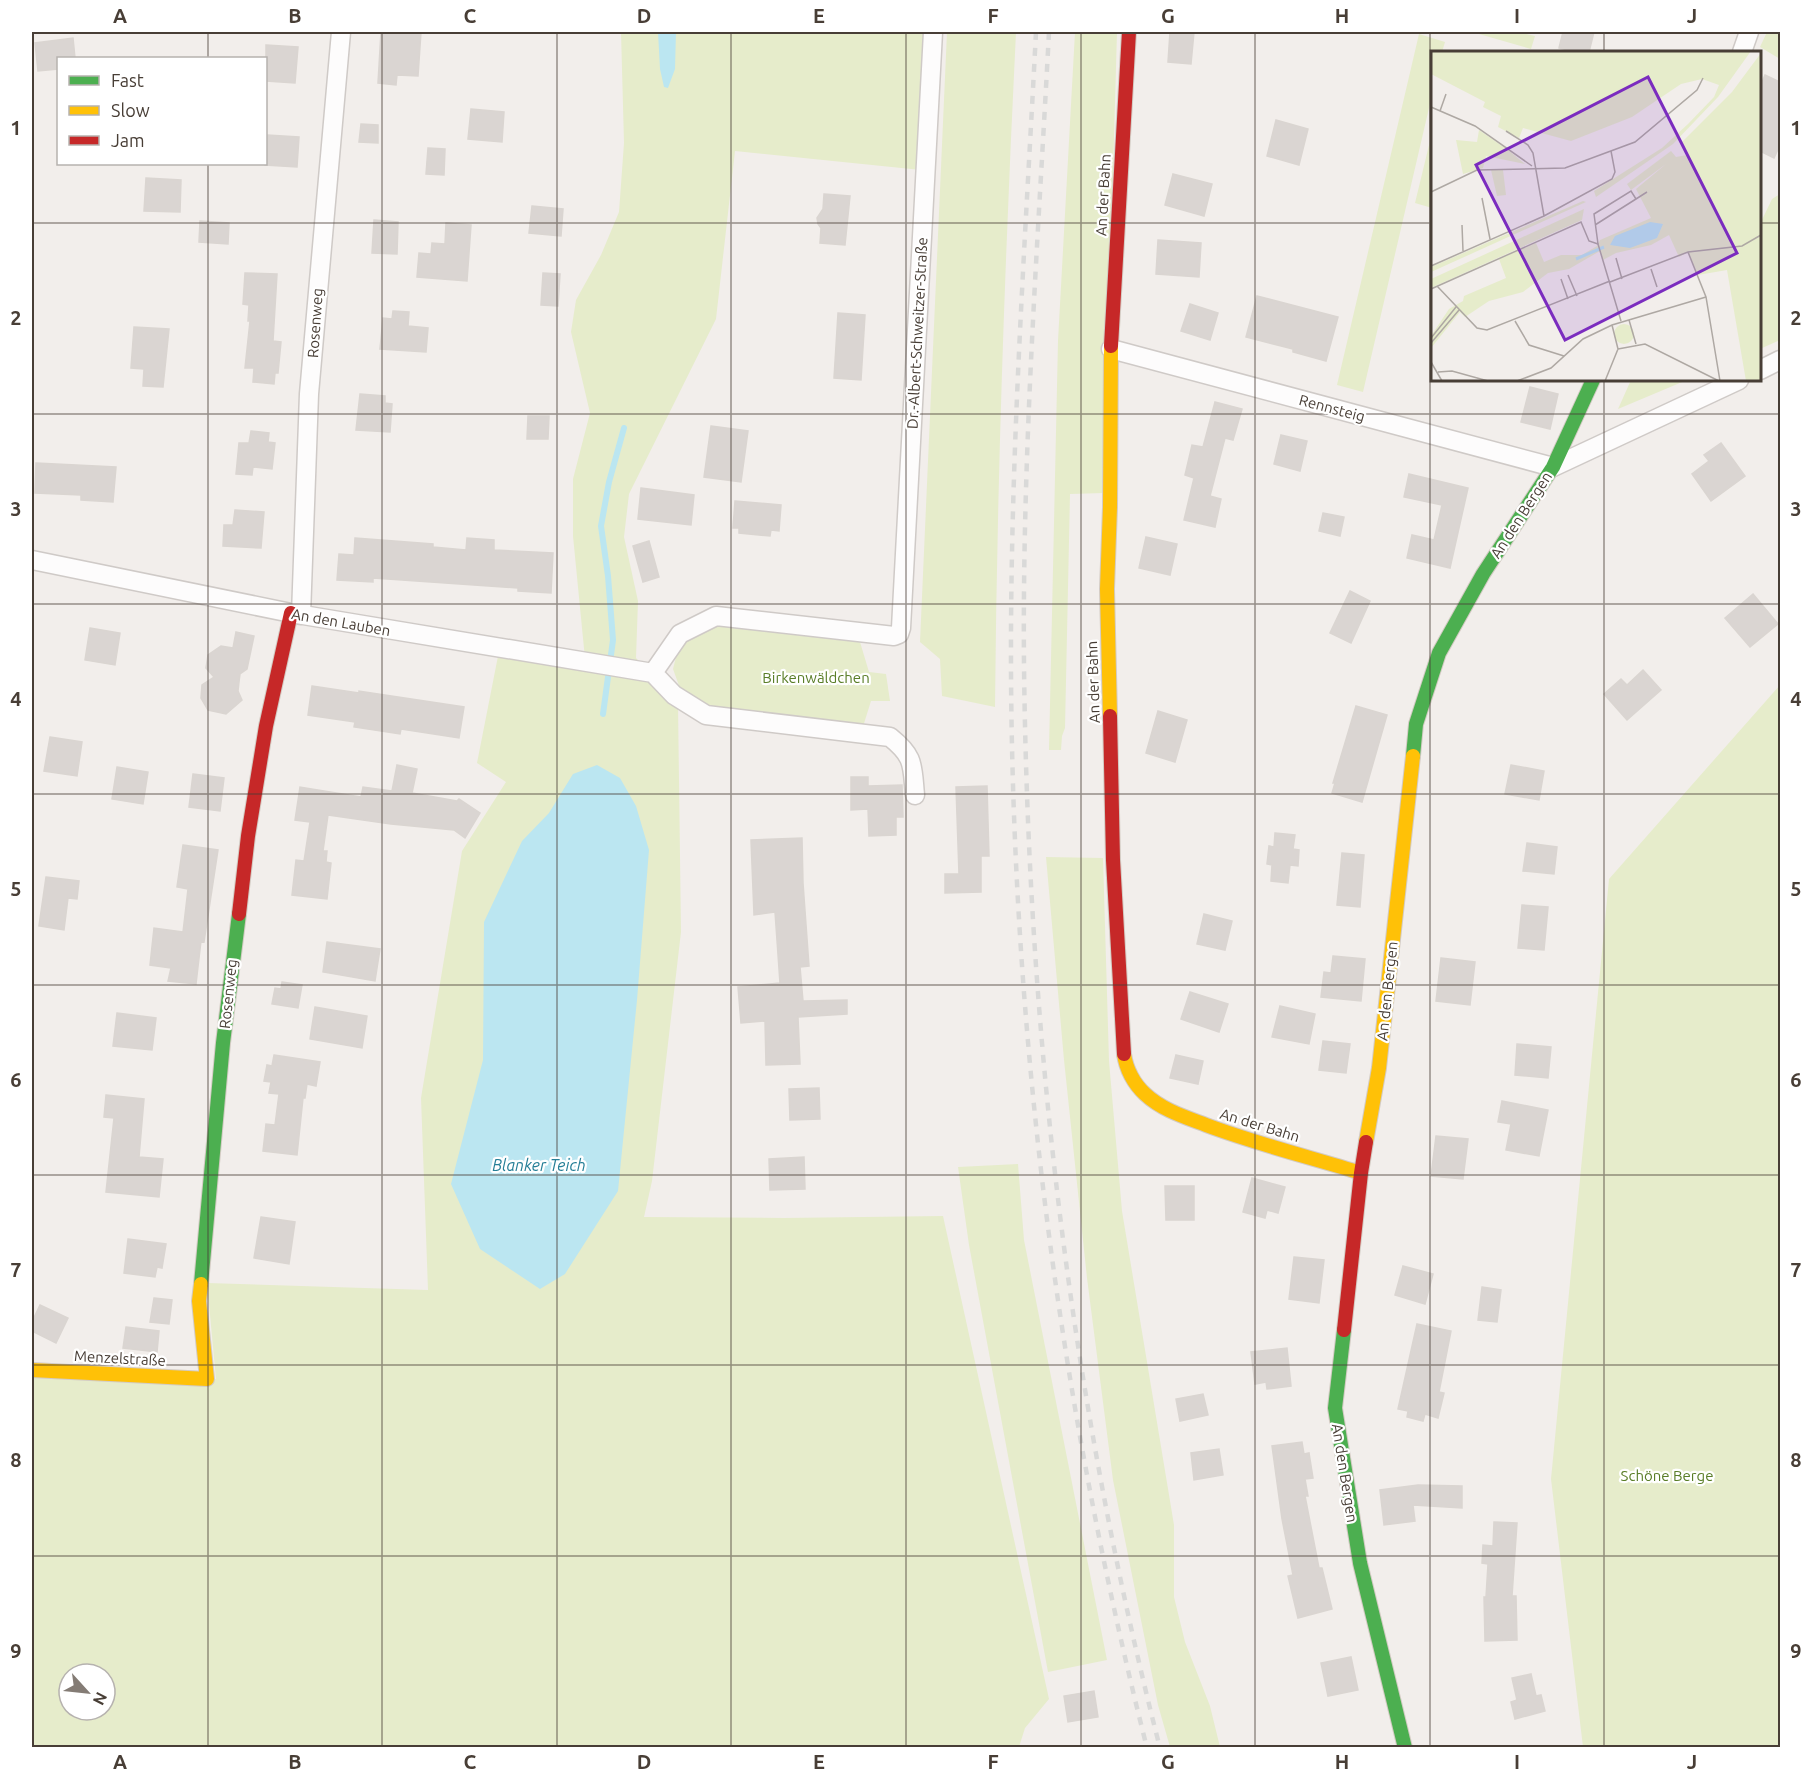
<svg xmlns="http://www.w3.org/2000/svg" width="1812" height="1779" viewBox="0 0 1812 1779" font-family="Ubuntu,sans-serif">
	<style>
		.green { fill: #e6eccb; fill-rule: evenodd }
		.water { fill: #bbe6f1 }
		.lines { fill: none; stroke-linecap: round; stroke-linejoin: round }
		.stream { stroke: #bbe6f1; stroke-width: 6 }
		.building { fill: #dad5d2; stroke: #dad5d1; stroke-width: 1.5 }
		.street-casing { stroke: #cfcac7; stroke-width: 21 }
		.fast-casing { stroke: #d3cbc3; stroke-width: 16 }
		.slow-casing { stroke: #d3cbc3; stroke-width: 16 }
		.jam-casing { stroke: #d3cbc3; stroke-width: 16 }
		.street { stroke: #fdfcfc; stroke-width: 18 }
		.fast { stroke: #4caf50; stroke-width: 14 }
		.slow { stroke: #ffc107; stroke-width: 14 }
		.jam { stroke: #c62828; stroke-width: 14 }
		.rail { stroke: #d9d9d8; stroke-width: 4.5; stroke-dasharray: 8 8; stroke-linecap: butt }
		.grid { fill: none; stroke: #483e36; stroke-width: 1.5; stroke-opacity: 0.55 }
		.labels { text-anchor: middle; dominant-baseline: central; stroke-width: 4.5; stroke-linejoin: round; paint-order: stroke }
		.street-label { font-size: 15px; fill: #483e36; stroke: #fff }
		.park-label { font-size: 15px; fill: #597d27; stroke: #fff }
		.water-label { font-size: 16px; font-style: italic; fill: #267f97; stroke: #fff }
		.inset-river { fill: none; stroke: #bbe6f1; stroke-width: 3 }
		.inset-road { fill: none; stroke: #aea8a3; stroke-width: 1.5 }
		.view { fill: #7b2cbf; fill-opacity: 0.15; stroke: #7b2cbf; stroke-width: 3 }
		.inset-edge { fill: none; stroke: #483e36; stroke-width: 3 }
		.neatline { fill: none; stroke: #483e36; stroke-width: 2 }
		.grid-label { font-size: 20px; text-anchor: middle; font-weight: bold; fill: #483e36 }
	</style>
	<rect width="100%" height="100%" fill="#f2eeeb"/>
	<path class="green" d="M621,32H928L921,170L735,151L716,319L629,494L624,537L638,601L636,658L678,704L681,932L652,1181L644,1217L784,1218L943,1216L1049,1699L1025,1728L1019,1747H32V1368L216,1379L207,1283L428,1290L421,1098L462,851L506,782L477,763L499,651L586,669L573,536V479L590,413L571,332L576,300L601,255L619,212L624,143ZM69,1674H105V1710H69Z
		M947,32H1016C1005,256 997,482 995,707L942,696L940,659L920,642Z
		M1075,32H1117L1104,493L1070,494L1065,728L1062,736L1061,750H1049L1058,341Z
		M1472,32H1518L1535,36L1531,49Z
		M1767,32H1780V59L1760,47Z
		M1419,34L1445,42L1442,52H1432V95L1363,392L1337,385Z
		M1430,141L1432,142V208L1415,203Z
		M1780,194V340L1760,349V224L1772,199Z
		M1631,380H1687L1618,409Z
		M716,616L857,632L869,672L886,674L890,701H871L861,733L710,709L682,694L673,669L678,649Z
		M1780,685V1747H1583L1551,1479L1609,879Z
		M1046,857L1103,858L1109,1061L1122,1211L1174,1525V1597L1185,1642L1210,1706L1220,1747H1170L1158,1705L1113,1480L1087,1278L1064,1060Z
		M1018,1164L1024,1240L1107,1660L1048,1672L969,1245L958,1167Z"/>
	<path class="water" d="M658,32H676L675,69L668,88L664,87L660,69Z
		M597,765L620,778L636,806L649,850L637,1000L618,1191L565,1274L540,1289L480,1249L451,1184L483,1060L484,922L522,841L549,813L573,774Z"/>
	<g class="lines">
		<path class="stream" d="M603,714L613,640L608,576L601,526L609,482L624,428"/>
	</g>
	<path class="building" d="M381,32H421L418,76L397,75L396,85L378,83Z
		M1170,32H1194L1191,64L1168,62Z
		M1563,32H1594L1589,52H1577L1559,48Z
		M73,38L75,58H58V69L38,71L35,43Z
		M266,45L298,47L295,83L266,81Z
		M1765,75L1780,82V145L1774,158L1760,151V87Z
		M471,109L504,112L502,142L468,139Z
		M1276,120L1308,129L1299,165L1267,156Z
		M361,124L378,125V143L359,142Z
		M267,135L299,137L297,167L265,165Z
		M428,148L445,149L444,175L426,174Z
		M1173,174L1212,184L1204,216L1165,205Z
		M146,178L181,180L180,212L144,211Z
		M824,194L850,196L845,245L820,243L821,228L818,224L817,218L823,209Z
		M532,206L563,209L561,236L529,233Z
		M374,220L398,222L397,254L372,253Z
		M200,221L229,223L228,244L199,242Z
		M446,223L471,225L467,281L417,277L419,253L431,254L432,243L445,244Z
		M1158,240L1201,243L1199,277L1156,274Z
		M245,273L277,274L273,341L281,342L278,373H275L274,384L253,382L254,368H245L250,321H248L249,305L243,304Z
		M543,273L560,274L558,306L541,305Z
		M1257,296L1338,317L1326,361L1293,352V349L1246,337Z
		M1190,304L1218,313L1210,340L1181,331Z
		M393,311L409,312L408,326L428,328L426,352L380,349L383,318L392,319Z
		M838,313L865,315L861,380L834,378Z
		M134,327L169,329L163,387L143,386L144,369L131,368Z
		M1530,387L1558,394L1550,429L1521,422Z
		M360,394L385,396V403L392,404L390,432L356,430Z
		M1215,402L1242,409L1233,440L1225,438L1210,496L1221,499L1215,527L1184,520L1194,478L1185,475L1192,445L1203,447Z
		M528,416H549L548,439H527Z
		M711,426L748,431L741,482L704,477Z
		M251,431L269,433L268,442L275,443L272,469L253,467L252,475L236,474L239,443H249Z
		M1281,435L1307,441L1300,471L1274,464Z
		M1721,443L1745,476L1711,501L1692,474L1709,461L1704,455Z
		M36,463L116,467L113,502L81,500V495L35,493Z
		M1409,474L1468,488L1450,568L1407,558L1412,535L1434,540L1442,505L1404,497Z
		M641,488L694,495L691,525L638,519Z
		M735,501L781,505L779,531L771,530L770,536L739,533V528H733Z
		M235,510L264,512L261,548L223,546L224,525H233Z
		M1323,513L1344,517L1340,536L1319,531Z
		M1146,537L1177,544L1170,575L1139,568Z
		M355,538L433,544V547L466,550L467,538L494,540V550L553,553L551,593L518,591V588L373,578V582L337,580L339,554L354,555Z
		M649,541L659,577L643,582L633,546Z
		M1350,591L1370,601L1351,643L1330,633Z
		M1753,594L1778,624L1750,647L1725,618Z
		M90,628L120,633L115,665L85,660Z
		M236,632L254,636L247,669L240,674L239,682L238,691L242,700L226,714L208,710L201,698L202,685L214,677L206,668L208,655L221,646L233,648Z
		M1643,670L1661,690L1627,720L1604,694L1621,679L1627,685Z
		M312,686L359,693V691L464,707L459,738L401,729L400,734L354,727L355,722L308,715Z
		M1356,706L1387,715L1362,802L1332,793L1335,783H1333Z
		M1158,711L1187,720L1175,762L1146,753Z
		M50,737L82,742L77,776L44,771Z
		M397,765L417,769L412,793L457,801L459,799L480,813L465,838L454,830L391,824L328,815L323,851H327L326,862L331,863L327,899L292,895L296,860L304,861L310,822L295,820L300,787L361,797L363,787L392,791Z
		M1511,765L1544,771L1539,800L1505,794Z
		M117,767L148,772L143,804L112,799Z
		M193,774L224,778L220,811L189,807Z
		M851,777H868V786L902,785L903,817H896V835L869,836L868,809L851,810Z
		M987,786L989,856H981V892L945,893V874H959L956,787Z
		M1275,833L1295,835L1293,849L1299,850L1298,866L1290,865L1288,883L1271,881L1272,865L1267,864L1269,846L1274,847Z
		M802,838L803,883L809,966L800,967L803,1001L847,1000V1014L798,1017L800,1064L766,1065L765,1021L741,1023L738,987L780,983L775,912L754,915L751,840Z
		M1527,843L1557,847L1554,874L1523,871Z
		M183,845L218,850L204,942L201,941L196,984L168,981L171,968L150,965L154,928L183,932L188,889L177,887Z
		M1342,853L1364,855L1360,907L1337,905Z
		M46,877L79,881L77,899L68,898L64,930L39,926Z
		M1522,905L1548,907L1544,950L1518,948Z
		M1204,914L1232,921L1225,950L1197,944Z
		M327,942L380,949L375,981L323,972Z
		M1333,956L1365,959L1361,1001L1321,997L1324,972L1331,973Z
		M1441,958L1475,962L1470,1005L1436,1001Z
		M282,982L302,985L298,1008L272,1004L275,988L281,989Z
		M1190,992L1228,1004L1219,1032L1181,1019Z
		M1280,1006L1315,1014L1309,1044L1272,1037Z
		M315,1007L367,1016L362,1048L310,1039Z
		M117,1013L156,1018L152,1050L113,1046Z
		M1323,1041L1350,1044L1346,1073L1319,1070Z
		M1517,1044L1551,1047L1548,1078L1515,1075Z
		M274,1055L320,1062L316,1086L307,1084L305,1098H303L297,1155L263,1151L266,1124L275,1125L279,1094L269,1093L271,1082L264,1081L267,1065L272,1066Z
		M1176,1055L1203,1061L1198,1084L1170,1078Z
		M819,1088L820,1119L790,1120L789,1089Z
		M106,1095L144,1099L139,1157L163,1159L159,1197L106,1192L114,1118L104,1117Z
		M1502,1101L1548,1110L1539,1156L1506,1150L1511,1124L1498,1122Z
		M1436,1136L1468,1139L1463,1179L1431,1176Z
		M804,1157L805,1189L770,1190L769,1159Z
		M1252,1178L1285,1187L1278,1213L1267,1210L1265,1218L1243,1212Z
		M1165,1186H1194V1220H1166Z
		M261,1217L295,1222L289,1264L254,1258Z
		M128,1239L166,1244L162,1268L157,1267L155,1277L124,1273Z
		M1294,1257L1324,1260L1319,1303L1289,1299Z
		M1403,1266L1433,1274L1425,1304L1395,1295Z
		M1482,1287L1501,1290L1497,1322L1478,1320Z
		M154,1298L172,1300L169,1324L150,1322Z
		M40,1305L68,1318L56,1343L32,1331V1322Z
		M1417,1324L1451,1331L1439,1392L1444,1393L1438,1418L1425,1414L1423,1421L1407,1417L1408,1411L1398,1409Z
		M126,1327L159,1331L157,1352L123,1348Z
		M1287,1348L1291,1386L1267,1389L1266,1382L1255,1384L1251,1352Z
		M1203,1394L1208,1415L1180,1421L1176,1399Z
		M1302,1442L1304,1454L1309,1453L1313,1478L1305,1479L1308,1496H1305L1319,1568H1322L1332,1609L1298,1618L1288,1576L1293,1575L1282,1519L1272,1446Z
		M1219,1449L1223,1475L1194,1480L1191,1453Z
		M1418,1485L1462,1486V1508L1413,1505L1415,1521L1384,1525L1380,1490Z
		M1494,1522L1517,1523L1512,1596H1516L1517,1640L1485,1641L1484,1597H1486L1488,1564L1482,1563L1483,1545L1493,1546Z
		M1351,1657L1358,1690L1328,1696L1321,1663Z
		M1531,1674L1536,1696L1541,1695L1545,1711L1515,1719L1511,1702L1517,1700L1512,1678Z
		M1094,1691L1098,1717L1068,1722L1064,1696Z"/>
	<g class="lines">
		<defs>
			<path id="street" d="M1742,52L1749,32
				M1111,349L1553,467L1739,380
				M1760,370L1780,360
				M32,560L291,613L653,673
				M301,615L309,394L341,32
				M653,673L680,634L716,616L894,636L899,634L901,628L933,32
				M653,673L674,695L706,715L890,737C915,757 912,765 915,795"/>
			<path id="fast" d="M1413,756L1416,724L1439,653L1483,574L1553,467L1593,380
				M201,1284L223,1043L239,914
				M1344,1330L1335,1408L1360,1563L1405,1748"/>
			<path id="slow" d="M1110,716L1107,589L1110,507L1111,346
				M1124,1054C1126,1069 1134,1084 1145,1094C1162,1110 1185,1117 1206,1125C1257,1144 1309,1157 1361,1173
				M1366,1142L1379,1068L1413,756
				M32,1370L207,1379L199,1301L201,1284"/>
			<path id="jam" d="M1111,346L1129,32
				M1110,716L1113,860L1124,1054
				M239,914L248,836L266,726L291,613
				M1344,1330L1361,1173L1366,1142"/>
		</defs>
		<use href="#street" class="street-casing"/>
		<use href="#fast" class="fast-casing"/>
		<use href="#slow" class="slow-casing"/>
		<use href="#jam" class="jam-casing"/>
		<use href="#street" class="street"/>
		<use href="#fast" class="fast"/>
		<use href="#slow" class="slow"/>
		<use href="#jam" class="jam"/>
		<path class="rail" d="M1036,32C1025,245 1010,459 1011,673C1013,1035 1058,1397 1147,1748
			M1049,32C1038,242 1022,454 1024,665C1028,1029 1069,1394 1160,1748"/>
	</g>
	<path class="grid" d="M208,32V58M382,32V1748M557,32V1748M731,32V1748M906,32V1748M1081,32V1748M1255,32V1748M1430,32V1748M1604,32V52M208,164V1748M32,223H1432M1760,223H1780M1604,380V1748M32,414H1780M32,604H1780M32,794H1780M32,985H1780M32,1175H1780M32,1365H1780M32,1556H1780"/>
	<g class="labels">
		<g class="street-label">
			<text transform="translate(1103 195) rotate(-87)">An der Bahn</text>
			<text transform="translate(315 323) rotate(-86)">Rosenweg</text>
			<text transform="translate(917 333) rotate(-87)">Dr.-Albert-Schweitzer-Straße</text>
			<text transform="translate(1332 408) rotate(15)">Rennsteig</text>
			<text transform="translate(1521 515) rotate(-57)">An den Bergen</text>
			<text transform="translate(341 622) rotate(10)">An den Lauben</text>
			<text transform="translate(1093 682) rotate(-92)">An der Bahn</text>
			<text transform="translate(1387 991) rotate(-84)">An den Bergen</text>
			<text transform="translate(228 994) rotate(-84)">Rosenweg</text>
			<text transform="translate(1260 1125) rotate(17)">An der Bahn</text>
			<text transform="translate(120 1358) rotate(3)">Menzelstraße</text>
			<text transform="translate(1345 1473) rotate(81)">An den Bergen</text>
		</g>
		<g class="park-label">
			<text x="816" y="677">Birkenwäldchen</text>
			<text x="1667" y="1475">Schöne Berge</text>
		</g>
		<g class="water-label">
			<text x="539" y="1165">Blanker Teich</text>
		</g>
	</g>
	<g transform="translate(1431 51)">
		<rect width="330" height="330" fill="#f2eeeb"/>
		<path d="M0,0H320L287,46L242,93L165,146L163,140L231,97L257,73L283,46L288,34L271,28L250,33L201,66L140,90L92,77L88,87L67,76L70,65L52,56L54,51L0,23ZM330,2V330H315L296,219L267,224L257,201L248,206L238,184L220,194L185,202L172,209L169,200L138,218L117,222L92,241L58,250L34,266L29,261L0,297V285L18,258L32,250L33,245L75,227L68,208L105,192L113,211L130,204H151L166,195L169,189L220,167L205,138L235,113L200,139L196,133L240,100L245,106L256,104L251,91L301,41ZM48,79L77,99L94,113L55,105L52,117L32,123L25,89L46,91ZM60,119H72L75,144L66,145ZM152,150L155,151L0,221V216ZM153,158L151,169L0,237V228ZM183 283a10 10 0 1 1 20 0a10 10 0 1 1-20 0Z" fill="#e6eccb"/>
		<path d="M219,171L232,173L226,187L199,197L179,194L184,185Z" fill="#bbe6f1"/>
		<path class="inset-river" d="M145,208L173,196"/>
		<path class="inset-road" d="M0,56L44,75L101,115M9,60L15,43M75,80L97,94L102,102L113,165M0,141L46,119L134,117L204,91L266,39L272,27M51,147L59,188M31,174L32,200M164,174L216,141M167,193L163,163L200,140L205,148M167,193L190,270M257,201L275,246L289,330M185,207L191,228M0,215L113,165L181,128L184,121L180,100M220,218L226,236M137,224L146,245M130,228L137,248M179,231L257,201L311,195L330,184M6,235L46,277L56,279L179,230M0,238L150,171L158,190L167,193M198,269L205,293M84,270L98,294L133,305M181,274L187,298M0,287L25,256M0,292L28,259M187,298L214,293L288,330M0,311L11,330M7,321L21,320L57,330M86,330L120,317L152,288L181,274L275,246M174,330L187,298"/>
		<path class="view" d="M217,26L306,202L134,289L45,114Z"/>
		<rect width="330" height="330" class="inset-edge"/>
	</g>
	<rect width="1812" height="1779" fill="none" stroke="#ffffff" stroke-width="66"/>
	<rect x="57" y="57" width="210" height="108" fill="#ffffff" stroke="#b6b2af" stroke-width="1.5"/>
	<rect x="69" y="76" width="30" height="9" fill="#4caf50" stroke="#b6b2af" stroke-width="1.5"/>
	<text x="111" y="87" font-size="18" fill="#483e36">Fast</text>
	<rect x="69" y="106" width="30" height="9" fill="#ffc107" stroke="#b6b2af" stroke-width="1.5"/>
	<text x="111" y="117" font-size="18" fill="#483e36">Slow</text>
	<rect x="69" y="136" width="30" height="9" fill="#c62828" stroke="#b6b2af" stroke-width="1.5"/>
	<text x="111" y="147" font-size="18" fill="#483e36">Jam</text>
	<g transform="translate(87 1692) rotate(117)"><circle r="28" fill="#ffffff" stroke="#b6b2af" stroke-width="1.5"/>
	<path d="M0-4.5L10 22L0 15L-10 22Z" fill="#847c75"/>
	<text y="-9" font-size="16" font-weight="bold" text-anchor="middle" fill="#483e36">N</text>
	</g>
	<rect x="33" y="33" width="1746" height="1713" class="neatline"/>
	<g class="grid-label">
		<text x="120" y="23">A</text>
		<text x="295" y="23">B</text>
		<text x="470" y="23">C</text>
		<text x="644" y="23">D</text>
		<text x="819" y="23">E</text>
		<text x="993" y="23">F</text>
		<text x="1168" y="23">G</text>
		<text x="1342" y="23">H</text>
		<text x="1517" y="23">I</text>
		<text x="1692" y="23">J</text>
		<text x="16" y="135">1</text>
		<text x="1796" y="135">1</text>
		<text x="16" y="325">2</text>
		<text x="1796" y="325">2</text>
		<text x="16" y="516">3</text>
		<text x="1796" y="516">3</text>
		<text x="16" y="706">4</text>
		<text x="1796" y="706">4</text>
		<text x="16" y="896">5</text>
		<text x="1796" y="896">5</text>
		<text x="16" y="1087">6</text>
		<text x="1796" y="1087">6</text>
		<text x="16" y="1277">7</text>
		<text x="1796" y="1277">7</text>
		<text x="16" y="1467">8</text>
		<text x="1796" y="1467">8</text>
		<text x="16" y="1658">9</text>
		<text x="1796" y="1658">9</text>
		<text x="120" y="1769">A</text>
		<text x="295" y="1769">B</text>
		<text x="470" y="1769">C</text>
		<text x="644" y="1769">D</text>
		<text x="819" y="1769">E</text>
		<text x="993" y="1769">F</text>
		<text x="1168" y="1769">G</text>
		<text x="1342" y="1769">H</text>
		<text x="1517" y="1769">I</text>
		<text x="1692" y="1769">J</text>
	</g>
</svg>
